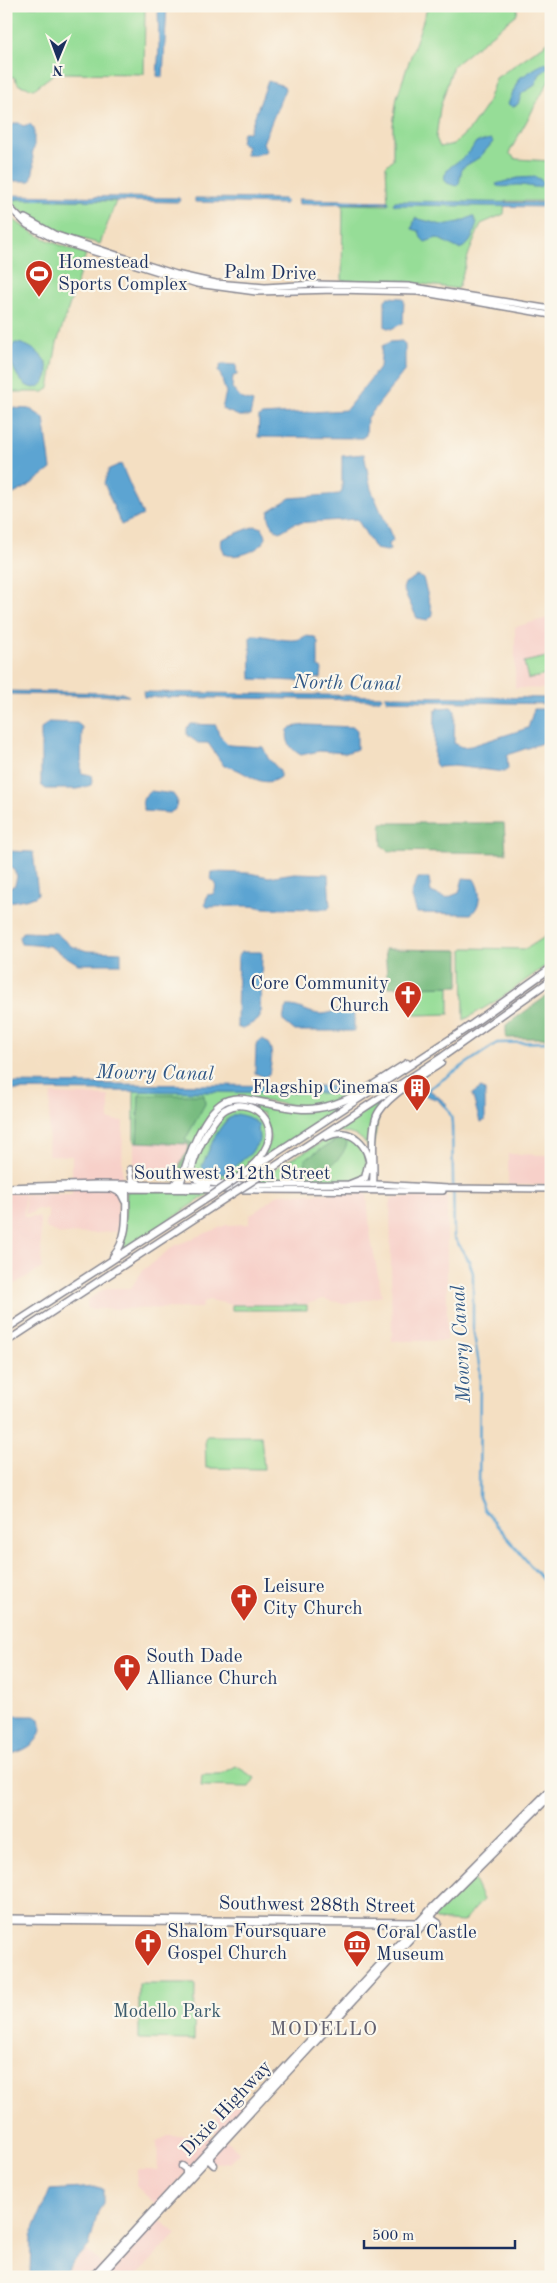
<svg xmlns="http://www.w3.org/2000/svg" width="557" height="2283" viewBox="0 0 557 2283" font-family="'Old Standard TT',serif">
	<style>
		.built { fill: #f7d0c9 }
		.green { fill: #96dd97; stroke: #58867a; fill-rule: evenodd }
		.forest { fill: #78bc80; stroke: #4a766f }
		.water { fill: #5ba4d2; stroke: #3b6a98 }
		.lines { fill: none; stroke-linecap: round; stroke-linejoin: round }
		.canal { stroke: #5ba4d2; stroke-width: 2.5 }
		.major-casing { stroke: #888790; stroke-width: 8 }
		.highway-casing { stroke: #888790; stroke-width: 9 }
		.major { stroke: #fff; stroke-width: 5 }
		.highway { stroke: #fff; stroke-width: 6 }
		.highway-bridge-casing { stroke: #888790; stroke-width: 9; stroke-linecap: butt }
		.highway-bridge { stroke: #fff; stroke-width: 6 }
		.labels { text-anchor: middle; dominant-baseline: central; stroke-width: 4.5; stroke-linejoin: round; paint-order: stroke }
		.poi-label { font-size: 19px; fill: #1b2f5e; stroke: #fbf7ec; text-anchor: start }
		.street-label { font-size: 19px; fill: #1b2f5e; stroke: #fbf7ec }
		.park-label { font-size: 19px; fill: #3a5a6c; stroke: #fbf7ec }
		.water-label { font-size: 20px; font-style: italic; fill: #315887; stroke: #fbf7ec }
		.neighbourhood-label { font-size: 20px; letter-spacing: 1px; fill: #62606f; stroke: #fbf7ec }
	</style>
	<rect width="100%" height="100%" fill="#fbf7ec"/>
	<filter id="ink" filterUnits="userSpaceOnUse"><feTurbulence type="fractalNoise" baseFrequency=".02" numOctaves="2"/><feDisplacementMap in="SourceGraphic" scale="10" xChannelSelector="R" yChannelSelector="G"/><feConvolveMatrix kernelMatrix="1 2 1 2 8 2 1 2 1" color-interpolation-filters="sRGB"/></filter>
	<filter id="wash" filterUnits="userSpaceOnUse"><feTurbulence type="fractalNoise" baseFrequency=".0096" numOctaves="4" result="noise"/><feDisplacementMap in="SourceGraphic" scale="20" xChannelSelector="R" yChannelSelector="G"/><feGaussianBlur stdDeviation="1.12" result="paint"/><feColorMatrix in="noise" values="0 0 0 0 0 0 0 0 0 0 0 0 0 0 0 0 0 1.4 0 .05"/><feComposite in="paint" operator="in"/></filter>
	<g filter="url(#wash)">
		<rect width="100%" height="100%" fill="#f4dfc2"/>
		<path class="built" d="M551,617V689L515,688V627Z
			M52,1094L109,1096V1120L123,1121L122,1174L118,1196L117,1231L99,1233L59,1234L46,1228L45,1221L48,1217V1210H50L37,1209L32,1213L25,1214V1194H72V1156L48,1155L50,1100Z
			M549,1115H551V1185H508V1154L549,1155Z
			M134,1142L187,1143L189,1148L173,1178H134Z
			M8,1193H24V1217H38L40,1219L42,1268L9,1287L8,1213L6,1311V1195Z
			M365,1193L367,1196L371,1239L382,1296L346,1304L323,1299L307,1304L234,1305L209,1300L204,1302L201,1308L87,1309V1300L106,1288H131L143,1270L174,1246L226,1225L249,1224V1216L279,1194Z
			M447,1196V1341H392L390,1200L392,1198Z
			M242,2106L244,2109L220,2135L240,2152L229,2163L196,2162L164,2196L171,2204L158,2218L176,2234L135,2277H62L87,2250L108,2271L155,2204L136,2186L137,2170H158L157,2141L168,2136H215L217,2107Z"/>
		<path class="green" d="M6,6H156L145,8L144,74L64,73L59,70L34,89L19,85L14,77H6Z
			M428,6H518L517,14L453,66L440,108L436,138L440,147L454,144L470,129L486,106L496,78L551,40V77L509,153L516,159L551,161V201H505L504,214L481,224L469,253L458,289L400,281H342L343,204L388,205L386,166L393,159V125L397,97Z
			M16,199L116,201L100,244C67,235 41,224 12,204L11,200Z
			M6,213C30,235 56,244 86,254L57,343L49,388L44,392H6Z
			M551,656V674L528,679L524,662Z
			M551,933V962L501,998L464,1020L463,950L465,948L526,949Z
			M449,986V1014L416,1015L413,1010L410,1009V987Z
			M134,1091L355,1093L346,1098L312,1108L244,1098L223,1101L194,1146L184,1140L201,1111L139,1096L137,1142H134Z
			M364,1093L258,1163L271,1140L263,1113L231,1105L202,1134L217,1108L235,1100L308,1111Z
			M391,1093H396L381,1105L371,1155C365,1134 352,1135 336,1130Z
			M239,1107L257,1112L267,1127L265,1147L250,1165L227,1182L205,1181L195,1175L194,1165L215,1122L225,1111ZM233,1116L258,1125L259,1141L250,1154L220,1129L226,1120Z
			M336,1135C363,1139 367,1147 366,1175L356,1181L254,1183L285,1162Z
			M127,1191H213L116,1256L122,1247Z
			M232,1305H307V1310H232Z
			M207,1436H261L264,1469L206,1468L205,1438Z
			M236,1766L255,1778L249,1787L201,1786L202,1775H220Z
			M472,1876L483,1900L463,1922L436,1920L433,1917Z
			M139,1984H195L194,2040L139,2039Z"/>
		<path class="forest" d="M381,823H504L506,853L389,851L382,846Z
			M385,949L457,950L459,953V986L388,987Z
			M551,993V1038H506V1025Z
			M139,1095H204L205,1104L185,1140L193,1144L182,1174L175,1181L159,1180L158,1178H173L189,1148L188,1144L137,1142Z
			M340,1140H346L347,1143C342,1160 329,1170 311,1169L305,1163V1159L333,1142Z"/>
		<path class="water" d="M158,6H167L163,77L157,76L159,46Z
			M546,63L548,65L547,69L540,74L534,86L522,93L518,104L513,107L508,104L519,78C528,74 538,65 546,63Z
			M268,81L284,86L285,89L263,143L267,151L256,155H246L247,146L241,142L243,132H249Z
			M16,123H19L23,126L30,124L34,128V149L32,151L34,167L31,181H6V133L8,127Z
			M491,139L493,142L480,157L462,168L459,184L456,186L447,183L444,178C447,165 457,164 466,155C471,152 473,146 476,142Z
			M535,177L540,179L543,183L540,187C532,188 527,185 519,185C510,185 507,188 497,186L496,184L518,178Z
			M8,195L179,198L180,199L179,202L16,199L15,201L11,200Z
			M195,198L284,199L286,201L285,204L195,202Z
			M298,199L388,201L389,203L299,204Z
			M395,201L551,203V207L397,205L393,204Z
			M473,216L477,223C473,235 472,245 459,249L437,238L425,242L421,238L419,231L412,229L415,218L442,225L460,222Z
			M388,297L402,298L404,300L403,323L391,329L385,327V300Z
			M402,341L405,344V370L367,419L366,435L362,438L258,437L259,417L262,415L346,410L380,367L382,346L390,342Z
			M15,343C31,343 57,363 45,381C27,406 0,355 15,343Z
			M221,364L236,365L237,375L233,376L232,388L240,398L253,402L250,416H239L222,409L226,392C222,384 223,377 218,371Z
			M11,408L30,409L44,418L51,469L27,487L6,498V410Z
			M364,454L371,489L392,537L393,541L389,544L390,550L387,551L375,549L357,519L295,523L280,532C273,529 267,519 269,511L290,498L340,494L342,491V456Z
			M121,464L143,515L121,525L104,483L109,469Z
			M255,526L262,528L266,536C265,549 236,560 225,554L221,545L222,539Z
			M417,576L423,578L433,615L428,620L417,618L403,589L405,583Z
			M252,635C266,634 294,646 305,636L315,637L318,642V667L322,669L321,678L296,681L251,679L250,637Z
			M6,691L122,693L129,696L6,694Z
			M143,692L381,696L382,698L380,700L144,697Z
			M385,696L551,698V704L386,700Z
			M451,707L455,710L454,743L462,747L471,746L528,728L534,709H546L551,714L550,724L547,728L542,743L507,755L508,769L504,772L454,766L438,767L434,763L435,711L439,708Z
			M48,722L77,723L82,727L81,773L91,775L92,781L91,785L78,789H46L41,785V729Z
			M191,724L216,725L219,735L229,745L263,747L268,758L280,771V777C260,792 244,767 224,766L208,743H198L187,735V728Z
			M306,725L354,727L357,730V749L346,753L319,751L301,755C291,750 285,741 288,730L291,727Z
			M151,791L173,794L177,800L176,809L169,813L145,811C140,804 143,795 151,791Z
			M6,851L33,852L38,894L35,897L9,902L6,890L15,885L17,876L13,869L6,867Z
			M212,872L249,873L269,877L294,873L328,874L330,906L328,909L262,908C251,904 222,907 207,907L205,905L207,895L213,894L215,891L216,884L211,879Z
			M418,878H429L431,892L446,898L459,893L463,878L474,879C481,890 482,906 471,914L417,913L411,894Z
			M23,932L56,933L71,946L87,951L121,952V964H78L49,946L21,944L19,937Z
			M241,952H261L262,954L260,1017L258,1020L242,1029L237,1027L238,956Z
			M287,1006C300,1005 310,1015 323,1014C333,1013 342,1006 352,1008L354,1012V1031H295L283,1021L285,1009Z
			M263,1039C276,1047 271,1062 269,1074L264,1077L255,1073L256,1046L257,1042Z
			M6,1083L417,1087H426L447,1104L444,1107L438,1100L422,1094L6,1090Z
			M481,1088L485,1090V1120L480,1122L472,1094Z
			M237,1114L248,1117L258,1124L259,1141L250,1154L225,1174L204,1173L202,1166C210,1149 218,1121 237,1114Z
			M6,1716H34L40,1719C46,1741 25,1752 6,1755Z
			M98,2187L103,2189V2204L98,2212L89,2246L60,2277H30L31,2236L50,2190Z"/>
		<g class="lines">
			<path class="canal" d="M427,1090L497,1043L551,1042
				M444,1103L451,1116L452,1123L454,1237L469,1261L473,1273V1328L480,1371L479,1497L485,1511L551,1590"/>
		</g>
	</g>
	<g filter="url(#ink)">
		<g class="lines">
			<defs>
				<path id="major" d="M6,204L27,225L56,240L197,284L256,292L336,290L419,292L551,315
					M25,218L54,234L123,257L176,274L216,283L265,287L314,284L408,286L551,309
					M130,1169L132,1180L138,1182
					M227,1185L377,1184L448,1188L551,1189
					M6,1187L96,1184L208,1185
					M6,1190L96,1189L443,1191
					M6,1918L421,1922
					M6,1921L389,1924"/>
				<path id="highway" d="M326,1137C351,1125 370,1145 370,1170
					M239,1177L464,1030L551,968
					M257,1178L442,1057L551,980
					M350,1184L365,1178L368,1165
					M373,1184C375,1163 370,1138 376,1118C382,1098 424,1075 441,1063
					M174,1185L181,1176
					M225,1185C212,1180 193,1187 192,1168C195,1153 213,1116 226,1109C247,1097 274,1116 269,1139C267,1150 260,1158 253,1165
					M113,1189L121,1193L125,1201
					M186,1189L180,1185C186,1162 204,1108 228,1100C240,1096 253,1101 265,1103C283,1106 301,1111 318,1108C350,1104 380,1079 407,1063
					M113,1257C129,1238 126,1213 126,1189
					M6,1329L211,1196
					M6,1342L229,1196
					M432,1914V1919L438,1923
					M210,2156V2161L214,2165
					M182,2166L186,2169V2175
					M92,2277L432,1908L551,1789
					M99,2277L442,1904L551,1795"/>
			</defs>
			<use href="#major" class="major-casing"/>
			<use href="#highway" class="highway-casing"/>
			<use href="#major" class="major"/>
			<use href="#highway" class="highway"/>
			<defs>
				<path id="highway-bridge" d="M211,1196L239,1177
					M229,1196L257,1178"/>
			</defs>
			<use href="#highway-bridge" class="highway-bridge-casing"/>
			<use href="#highway-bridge" class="highway-bridge"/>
		</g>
	</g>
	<defs>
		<symbol id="stadium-pin" viewBox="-11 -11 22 30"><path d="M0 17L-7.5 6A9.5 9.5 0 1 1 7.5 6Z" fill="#c8321e" stroke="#fbf7ec"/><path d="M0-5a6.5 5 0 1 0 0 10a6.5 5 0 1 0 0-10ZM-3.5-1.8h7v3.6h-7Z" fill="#fff"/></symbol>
		<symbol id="church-pin" viewBox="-11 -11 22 30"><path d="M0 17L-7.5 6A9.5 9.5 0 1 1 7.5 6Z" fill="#c8321e" stroke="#fbf7ec"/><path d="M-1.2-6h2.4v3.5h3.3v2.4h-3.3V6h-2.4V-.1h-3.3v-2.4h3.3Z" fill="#fff"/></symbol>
		<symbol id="building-pin" viewBox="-11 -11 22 30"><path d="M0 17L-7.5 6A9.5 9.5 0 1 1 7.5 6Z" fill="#c8321e" stroke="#fbf7ec"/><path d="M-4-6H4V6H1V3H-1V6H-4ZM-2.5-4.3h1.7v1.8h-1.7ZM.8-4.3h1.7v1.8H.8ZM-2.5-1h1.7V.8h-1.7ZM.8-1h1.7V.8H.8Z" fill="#fff"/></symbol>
		<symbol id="museum-pin" viewBox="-11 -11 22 30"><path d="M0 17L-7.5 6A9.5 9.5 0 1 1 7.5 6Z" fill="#c8321e" stroke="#fbf7ec"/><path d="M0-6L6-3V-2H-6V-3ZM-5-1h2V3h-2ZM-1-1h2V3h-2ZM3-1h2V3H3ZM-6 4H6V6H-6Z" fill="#fff"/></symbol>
	</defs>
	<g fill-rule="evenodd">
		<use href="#stadium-pin" x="23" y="258" width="32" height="43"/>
		<use href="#church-pin" x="392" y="979" width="32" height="43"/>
		<use href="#building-pin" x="401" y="1072" width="32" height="43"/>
		<use href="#church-pin" x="228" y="1582" width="32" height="43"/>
		<use href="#church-pin" x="111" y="1652" width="32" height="43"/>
		<use href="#church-pin" x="132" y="1927" width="32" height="43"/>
		<use href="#museum-pin" x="341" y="1928" width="32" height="43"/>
	</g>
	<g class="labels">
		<g class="poi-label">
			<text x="58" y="263">Homestead<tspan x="58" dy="22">Sports Complex</tspan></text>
			<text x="389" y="984" text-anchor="end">Core Community<tspan x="389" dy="22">Church</tspan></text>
			<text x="398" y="1088" text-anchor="end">Flagship Cinemas</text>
			<text x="263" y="1587">Leisure<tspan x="263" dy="22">City Church</tspan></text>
			<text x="146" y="1657">South Dade<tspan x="146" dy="22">Alliance Church</tspan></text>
			<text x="167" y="1932">Shalom Foursquare<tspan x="167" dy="22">Gospel Church</tspan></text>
			<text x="376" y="1933">Coral Castle<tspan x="376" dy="22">Museum</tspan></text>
		</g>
		<g class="street-label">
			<text transform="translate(270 274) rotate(1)">Palm Drive</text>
			<text x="232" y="1174">Southwest 312th Street</text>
			<text transform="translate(317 1906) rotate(1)">Southwest 288th Street</text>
			<text transform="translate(227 2109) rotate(-47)">Dixie Highway</text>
		</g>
		<g class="park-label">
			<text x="167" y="2012">Modello Park</text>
		</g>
		<g class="water-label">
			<text transform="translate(347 684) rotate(1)">North Canal</text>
			<text transform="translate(155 1074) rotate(1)">Mowry Canal</text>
			<text transform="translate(462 1344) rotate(-93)">Mowry Canal</text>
		</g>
		<g class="neighbourhood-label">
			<text x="324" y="2030">MODELLO</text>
		</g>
	</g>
	<rect width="557" height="2283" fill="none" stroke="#fbf7ec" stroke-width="25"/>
	<g transform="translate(58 58) rotate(181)" stroke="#fbf7ec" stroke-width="4" paint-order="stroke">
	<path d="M0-4L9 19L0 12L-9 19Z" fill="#1b2f5e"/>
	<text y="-8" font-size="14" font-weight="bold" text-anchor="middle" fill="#1b2f5e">N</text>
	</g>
	<path d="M364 2240v8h151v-8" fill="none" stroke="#1b2f5e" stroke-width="2.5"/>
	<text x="372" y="2240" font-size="15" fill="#1b2f5e" stroke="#fbf7ec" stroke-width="4" paint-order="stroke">500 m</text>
</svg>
